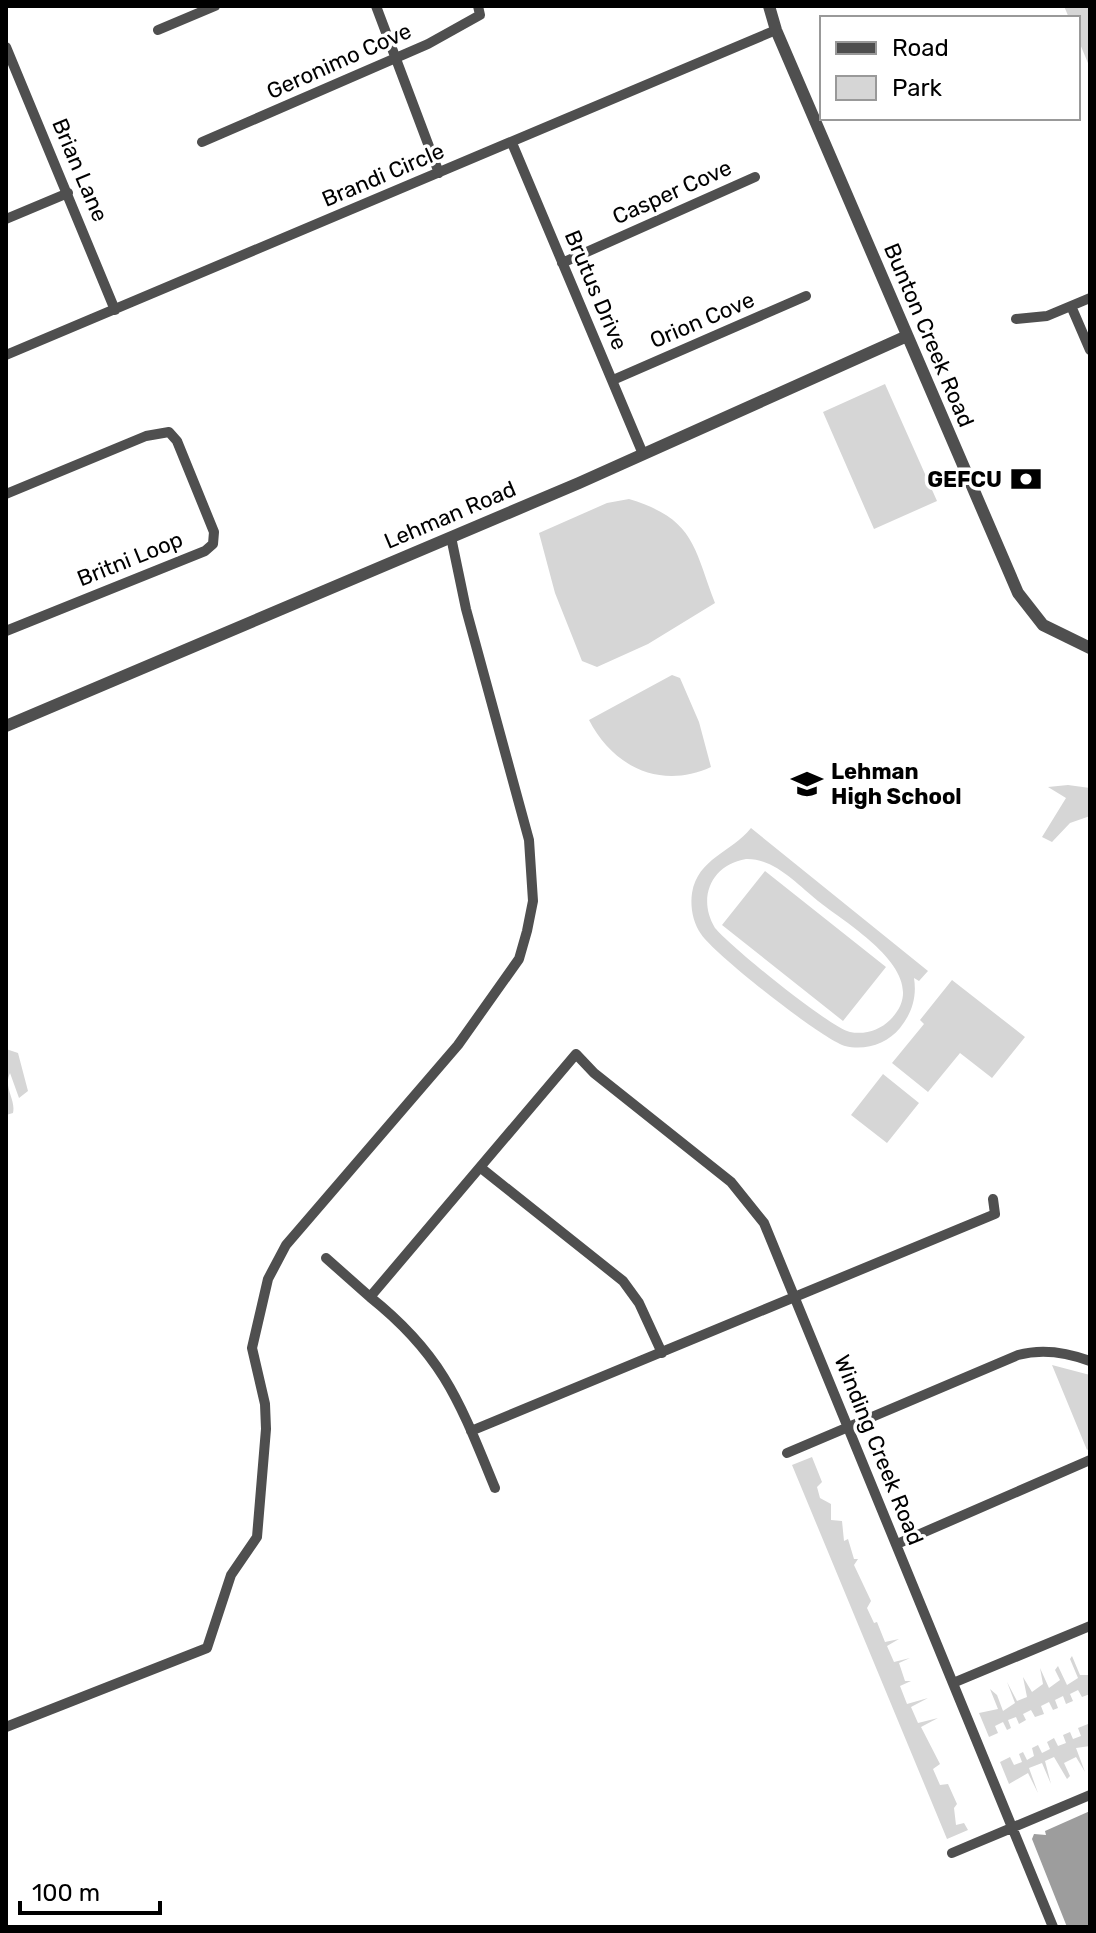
<svg xmlns="http://www.w3.org/2000/svg" width="1096" height="1933" viewBox="0 0 1096 1933" font-family="Rubik,sans-serif">
	<style>
		.green { fill: #d6d6d6; fill-rule: evenodd }
		.water { fill: #9d9d9d }
		.lines { fill: none; stroke-linecap: round; stroke-linejoin: round }
		.minor { stroke: #4f4f4f; stroke-width: 10 }
		.tertiary { stroke: #4f4f4f; stroke-width: 12 }
		.labels { text-anchor: middle; dominant-baseline: central; stroke-width: 7; stroke-linejoin: round; paint-order: stroke }
		.street-label { font-size: 22px; fill: #000; stroke: #fff }
		.poi-label { font-size: 22px; font-weight: bold; fill: #000; stroke: #fff; text-anchor: end }
	</style>
	<rect width="100%" height="100%" fill="#fff"/>
	<path class="green" d="M1064,6H1090V68L1078,39V18H1069Z
		M885,384L937,501L874,529L823,412Z
		M629,499C694,519 693,545 715,603L648,644L597,667L582,661L555,593L539,533L607,503Z
		M672,675L680,678L699,722L711,767C661,790 613,767 589,720Z
		M1068,785L1090,788V816L1070,823L1052,842L1042,837L1066,798L1048,787Z
		M751,828L928,971L919,981L914,978C917,997 912,1013 900,1028C887,1044 865,1051 845,1046C823,1040 714,954 701,934C693,923 690,907 692,893C698,858 731,853 751,828ZM746,859C774,858 797,884 818,901C848,925 936,975 890,1020C880,1030 865,1035 850,1032C829,1027 732,948 715,928C697,898 711,865 746,859Z
		M765,871L886,967L843,1021L722,925Z
		M952,980L1025,1037L992,1078L960,1053L928,1092L892,1063L924,1024L920,1020Z
		M6,1049L18,1053L28,1091L19,1098L10,1073C3,1088 16,1099 13,1113L6,1115Z
		M883,1074L919,1103L887,1143L851,1115Z
		M1052,1365L1090,1375V1448L1087,1450Z
		M812,1457L822,1482L817,1487L820,1498L831,1504V1520L842,1521L844,1541L848,1539L854,1559H858L854,1565L871,1601L867,1608L874,1623L877,1622L885,1642L899,1639L887,1646L894,1662L910,1658L899,1663L905,1681H911L900,1686L907,1704L928,1698L911,1707L918,1723L938,1718L921,1727L940,1764L933,1769L940,1785L948,1784L957,1804L954,1808L956,1825L964,1823L968,1830L947,1839L792,1465Z
		M1072,1656L1080,1675H1090V1694L1082,1697L1078,1690L1070,1694L1073,1701L1066,1704L1063,1696L1055,1700L1058,1708L1053,1710L1049,1702L1041,1706L1044,1714L1035,1717L1031,1710L1023,1714L1026,1720L1019,1724L1016,1717L1008,1720L1011,1728L1007,1730L1003,1722L995,1726L998,1733L989,1737L979,1713L998,1709L990,1689L997,1695L1003,1711L1015,1703L1007,1682L1017,1701L1027,1697L1023,1677L1032,1692L1043,1684L1040,1668L1049,1688L1060,1680L1055,1670L1058,1666L1067,1685L1078,1678L1070,1659Z
		M1088,1724L1090,1746L1076,1748L1085,1772L1076,1757L1064,1763L1070,1776L1067,1779L1054,1757L1045,1761L1051,1784L1042,1763L1029,1768L1038,1793L1028,1773L1009,1784L1000,1762L1010,1757L1014,1765L1022,1762L1019,1754L1023,1752L1027,1760L1034,1756L1032,1748L1038,1745L1042,1753L1050,1749L1047,1742L1054,1738L1058,1746L1066,1743L1063,1735L1070,1732L1073,1739L1081,1736L1078,1728Z"/>
	<path class="water" d="M1090,1811V1927H1067L1032,1839L1034,1834L1046,1835L1045,1831Z"/>
	<g class="lines">
		<path class="minor" d="M376,6L439,173
			M158,30L215,6
			M6,47L115,310
			M202,142L428,44L480,15L478,6
			M512,143L643,454
			M6,219L68,193
			M562,263L755,177
			M1071,306L1090,350
			M1016,319L1047,316L1090,298
			M6,355L776,30
			M613,380L806,296
			M6,494L146,436L169,432L177,441L214,532L213,544L205,551L6,631
			M481,1168L623,1281L639,1303L662,1353
			M326,1258L370,1297
			M471,1431L995,1214L993,1199
			M787,1453L1018,1355C1043,1348 1066,1352 1090,1361
			M495,1488C460,1403 444,1356 370,1297L576,1054L594,1073L731,1182L764,1223L1053,1927
			M897,1544L1090,1460
			M953,1683L1090,1626
			M6,1727L207,1648L231,1575L257,1537L266,1429L265,1404L252,1348L268,1279L286,1245L458,1045L519,959L527,931L533,901L529,840L466,609L451,537
			M952,1853L1090,1795"/>
		<path class="tertiary" d="M769,6L776,30L1018,593L1043,625L1090,648
			M6,726L579,483L907,336"/>
	</g>
	<defs>
		<symbol id="bank-bare" viewBox="-9 -9 18 18"><path d="M-6-4H6V4H-6ZM0-2.3a2.3 2.3 0 1 0 0 4.6a2.3 2.3 0 1 0 0-4.6Z" fill="#000" stroke="#fff" stroke-width="2.5" paint-order="stroke"/></symbol>
		<symbol id="school-bare" viewBox="-9 -9 18 18"><path d="M0-5L7-2L0 1L-7-2ZM-4 1L0 2.5L4 1V4Q0 6-4 4Z" fill="#000" stroke="#fff" stroke-width="2.5" paint-order="stroke"/></symbol>
	</defs>
	<g fill-rule="evenodd">
		<use href="#bank-bare" x="1004" y="457" width="44" height="44"/>
		<use href="#school-bare" x="785" y="762" width="44" height="44"/>
	</g>
	<g class="labels">
		<g class="street-label">
			<text transform="translate(339 61) rotate(-24)">Geronimo Cove</text>
			<text transform="translate(80 170) rotate(67)">Brian Lane</text>
			<text transform="translate(383 175) rotate(-23)">Brandi Circle</text>
			<text transform="translate(672 192) rotate(-24)">Casper Cove</text>
			<text transform="translate(596 290) rotate(67)">Brutus Drive</text>
			<text transform="translate(702 320) rotate(-23)">Orion Cove</text>
			<text transform="translate(929 335) rotate(67)">Bunton Creek Road</text>
			<text transform="translate(450 515) rotate(-23)">Lehman Road</text>
			<text transform="translate(130 559) rotate(-22)">Britni Loop</text>
			<text transform="translate(879 1450) rotate(68)">Winding Creek Road</text>
		</g>
		<g class="poi-label">
			<text x="1002" y="479">GEFCU</text>
			<text x="831" y="771" text-anchor="start">Lehman<tspan x="831" dy="25">High School</tspan></text>
		</g>
	</g>
	<rect width="1096" height="1933" fill="none" stroke="#000000" stroke-width="16"/>
	<rect x="820" y="16" width="260" height="104" fill="#ffffff" stroke="#999999" stroke-width="2"/>
	<rect x="836" y="42" width="40" height="12" fill="#4f4f4f" stroke="#999999" stroke-width="2"/>
	<text x="892" y="56" font-size="24" fill="#000000">Road</text>
	<rect x="836" y="76" width="40" height="24" fill="#d6d6d6" stroke="#999999" stroke-width="2"/>
	<text x="892" y="96" font-size="24" fill="#000000">Park</text>
	<path d="M20 1901v12h140v-12" fill="none" stroke="#000000" stroke-width="4"/>
	<text x="32" y="1901" font-size="24" fill="#000000" stroke="#ffffff" stroke-width="6" paint-order="stroke">100 m</text>
</svg>
